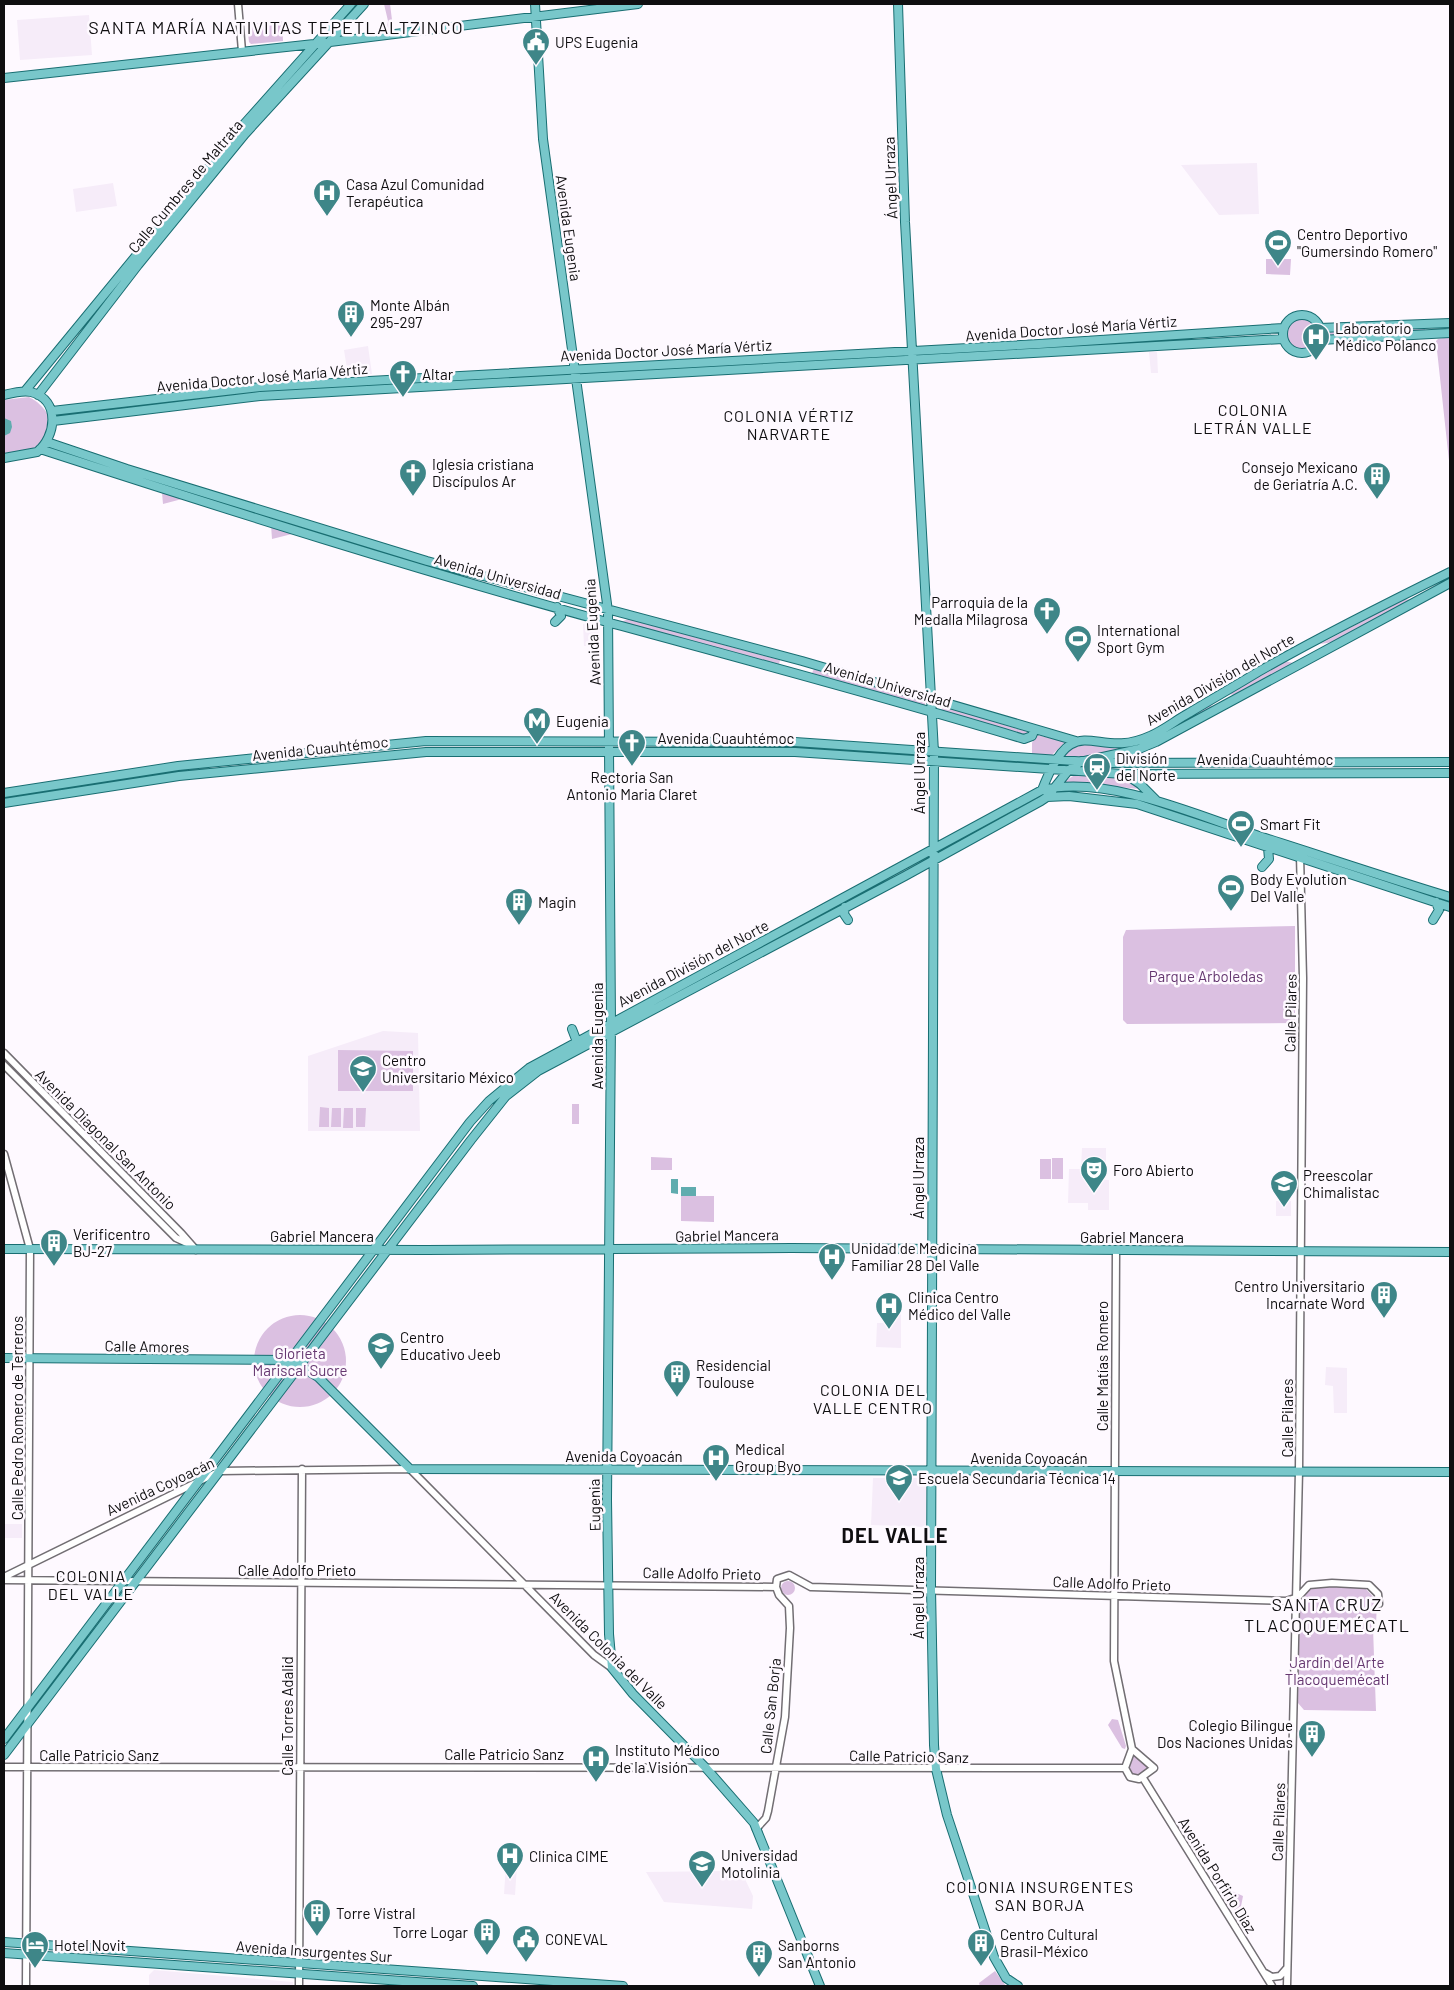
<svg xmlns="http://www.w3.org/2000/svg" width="1454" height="1990" viewBox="0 0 1454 1990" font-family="Barlow,sans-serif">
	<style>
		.built { fill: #f6ecf9 }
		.green { fill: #dbc0e1 }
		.water { fill: #60acaf }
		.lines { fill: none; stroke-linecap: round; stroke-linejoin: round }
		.minor-casing { stroke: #726e73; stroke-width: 9 }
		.major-casing { stroke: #196e72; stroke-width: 10 }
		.minor { stroke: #fff; stroke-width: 6 }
		.major { stroke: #78c7ca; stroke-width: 8 }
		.labels { text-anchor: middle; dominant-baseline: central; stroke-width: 5; stroke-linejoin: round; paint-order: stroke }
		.poi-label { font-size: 15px; fill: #0f0e10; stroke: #fef9ff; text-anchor: start }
		.street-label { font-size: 15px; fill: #0f0e10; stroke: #fef9ff }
		.park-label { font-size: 15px; fill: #653770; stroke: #fef9ff }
		.neighbourhood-label { font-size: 16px; letter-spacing: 1px; fill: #0f0e10; stroke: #fef9ff }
		.quarter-label { font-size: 18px; letter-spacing: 1px; fill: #0f0e10; stroke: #fef9ff }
		.district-label { font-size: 20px; font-weight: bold; letter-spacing: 1px; fill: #0f0e10; stroke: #fef9ff }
	</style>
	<rect width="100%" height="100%" fill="#fef9ff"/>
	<path class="built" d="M89,15L92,55L20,60L17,20Z
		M1257,163L1259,214L1219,215L1181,165Z
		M113,183L117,206L76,212L73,189Z
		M368,346L372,374L348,375L344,350Z
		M1149,352H1157L1158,373H1151Z
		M583,624L593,625L599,629V646H584Z
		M383,1031L418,1033L420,1131H308V1056Z
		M1082,1148H1106V1169H1092V1171L1088,1172V1179L1109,1180V1210H1088V1203H1068L1069,1169H1081Z
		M1276,1201H1291V1216H1276Z
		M890,1311H901V1348L876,1347L877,1323H890Z
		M1326,1367L1347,1368V1413H1334L1333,1386L1325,1385Z
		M873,1478H926V1527L871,1525Z
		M4,1524H22V1538H4Z
		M506,1865L517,1866L515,1895L504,1894Z
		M726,1871L745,1879L753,1896L752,1909L664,1902L646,1872Z
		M154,1970L293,1982V1986H149V1975Z"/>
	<path class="green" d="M384,4H390L393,28L387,29L388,21Z
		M282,21L283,41L251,44L249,42L247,24Z
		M1266,259H1291L1290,275L1266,274Z
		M1286 334a16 16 0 1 1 32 0a16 16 0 1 1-32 0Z
		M1425,327V330L1326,336V332Z
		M1450,337V470L1436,341L1438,339Z
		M906,352L907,359L793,365L792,359Z
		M29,397C47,406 61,428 41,444C38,446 35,450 32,451C23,454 13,453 4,454V400Z
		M162,493L182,499L163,504Z
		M271,525L292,532V534L272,539Z
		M1404,599L1412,600L1333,642L1320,644Z
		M628,619L780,660L779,664L621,622Z
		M1285,661L1293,663L1235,695L1228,694Z
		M814,669L925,701V706L812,673Z
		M1207,705L1213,706L1146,744L1144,741Z
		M945,707L1028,732L1026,736L940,710Z
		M1036,735L1066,741L1050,757L1032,756V743Z
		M1135,744L1077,760L1061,758C1064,753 1068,747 1075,745C1091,742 1116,747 1135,744Z
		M1143,751L1145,762L1099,761Z
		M1075,775L1127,779L1140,789L1063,782Z
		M1295,926V1023L1127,1024L1123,1020V937L1126,930Z
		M338,1050L413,1051V1091H338Z
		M572,1104H579V1124H572Z
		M320,1107L329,1108V1127H319Z
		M332,1108H341V1127H331Z
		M344,1108H353V1128H343Z
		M356,1108H366L365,1127H356Z
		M651,1157L672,1158V1170H651Z
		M1052,1158H1063V1179H1052Z
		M1040,1159H1051V1179H1040Z
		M681,1196H714V1222L681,1221Z
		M254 1361a46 46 0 1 1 92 0a46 46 0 1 1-92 0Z
		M781 1588a7 7 0 1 1 14 0a7 7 0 1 1-14 0Z
		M1328,1586L1364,1587L1377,1601L1376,1625L1373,1628L1376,1711L1304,1710L1298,1703L1300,1603L1304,1589Z
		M1112,1719L1118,1720L1126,1746L1125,1749L1122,1748L1108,1725Z
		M1137,1755L1149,1767L1139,1777L1132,1775L1128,1769L1132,1757Z
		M1220,1886L1243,1896L1239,1917Z
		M995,1971L1006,1986H980L979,1983Z"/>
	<path class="water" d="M4,418L11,421L12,427L10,433L4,436Z
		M671,1179H678V1194L671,1193Z
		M681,1187H696V1196H681Z"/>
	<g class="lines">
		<defs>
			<path id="minor" d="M238,4L242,51
				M4,1053L181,1233L196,1250
				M4,1065L176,1238L189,1244
				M4,1154L30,1249L26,1986
				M1116,1251L1114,1661L1132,1749
				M4,1577L220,1471L410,1469L594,1655L612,1668
				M4,1580L776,1587
				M776,1587L777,1579L789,1575L811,1587L1286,1601L1298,1597L1309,1585L1332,1583L1369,1585L1378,1594L1379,1604
				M1132,1749L1154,1768L1139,1779L1130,1777L1125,1768Z
				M4,1767L1125,1768
				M1143,1778L1272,1986
				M756,1829L766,1818L768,1811L785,1717L790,1628L789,1606L779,1595L776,1587
				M1265,1973L1272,1977L1280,1976L1287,1968
				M299,1986L302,1469
				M1287,1986L1299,1471L1303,978L1300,855"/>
			<path id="major" d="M535,4L543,139L608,611L611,1023L607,1500L609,1634L612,1668L633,1694L706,1768L754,1823L820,1986
				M898,4L905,222L934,752L931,1589L934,1745L936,1769L947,1815L994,1957L1006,1978L1018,1986
				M4,78L314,44L638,4
				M1283 334a19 19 0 1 1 38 0a19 19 0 1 1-38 0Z
				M1320,328L1450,323
				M1320,340L1450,333
				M25,391L245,123L351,4
				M4,395C12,393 23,390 31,392C61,400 56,437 37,452L4,458
				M38,395L138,265L245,134L364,4
				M52,411L260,387L1039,344L1283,328
				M53,421L260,396L1283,339
				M47,442L127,469L427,561L802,661L1076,741
				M40,449C228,510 417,570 607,622C746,660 886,697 1024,739L1032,736L1034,731
				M555,622L561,616L557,607
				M1125,774L1140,784L1156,800
				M1042,790C1075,704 1094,762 1150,736C1164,730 1176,720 1189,713C1212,699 1235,686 1258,672C1321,636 1385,604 1450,572
				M4,793L178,766L426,741L795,742L1104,763L1450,762
				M1047,797L1069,796L1137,804L1450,907
				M4,803L179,776L426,752H795L1123,774L1450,773
				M1262,867L1269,859L1268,848
				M845,907L844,914L848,920
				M1433,920L1439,910L1436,902
				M572,1029L577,1042
				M4,1249L426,1250L791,1248L1450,1252
				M4,1358L290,1360L318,1377L410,1469L1450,1472
				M4,1739L470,1122L489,1101L529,1068L1042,790C1106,774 1200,816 1262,837C1325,857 1387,878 1450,897
				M4,1755L471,1140L506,1096L538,1071L905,876L1041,801L1047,797L1068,771L1080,762L1139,749L1156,742L1450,583
				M4,1942L623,1986
				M4,1953L473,1986"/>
		</defs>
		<use href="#minor" class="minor-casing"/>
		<use href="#major" class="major-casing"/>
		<use href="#minor" class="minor"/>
		<use href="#major" class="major"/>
	</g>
	<defs>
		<symbol id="civic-pin" viewBox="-11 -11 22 30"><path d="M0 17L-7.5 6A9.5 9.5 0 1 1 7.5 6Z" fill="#3e8688" stroke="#fef9ff"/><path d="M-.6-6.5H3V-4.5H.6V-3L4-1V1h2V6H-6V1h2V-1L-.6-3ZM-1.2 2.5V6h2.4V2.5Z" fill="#fff"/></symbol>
		<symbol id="hospital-pin" viewBox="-11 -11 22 30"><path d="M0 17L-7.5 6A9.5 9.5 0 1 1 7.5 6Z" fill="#3e8688" stroke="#fef9ff"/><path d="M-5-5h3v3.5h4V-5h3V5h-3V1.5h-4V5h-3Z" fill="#fff"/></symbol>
		<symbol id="stadium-pin" viewBox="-11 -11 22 30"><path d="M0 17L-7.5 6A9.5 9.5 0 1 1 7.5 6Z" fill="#3e8688" stroke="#fef9ff"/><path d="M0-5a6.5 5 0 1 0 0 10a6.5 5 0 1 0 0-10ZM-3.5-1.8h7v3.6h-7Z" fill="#fff"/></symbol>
		<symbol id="building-pin" viewBox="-11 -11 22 30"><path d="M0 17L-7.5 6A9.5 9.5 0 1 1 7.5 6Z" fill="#3e8688" stroke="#fef9ff"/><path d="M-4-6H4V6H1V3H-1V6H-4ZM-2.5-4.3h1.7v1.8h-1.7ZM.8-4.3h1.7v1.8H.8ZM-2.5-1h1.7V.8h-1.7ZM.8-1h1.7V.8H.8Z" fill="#fff"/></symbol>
		<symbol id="church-pin" viewBox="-11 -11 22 30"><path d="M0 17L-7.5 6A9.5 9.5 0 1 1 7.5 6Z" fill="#3e8688" stroke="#fef9ff"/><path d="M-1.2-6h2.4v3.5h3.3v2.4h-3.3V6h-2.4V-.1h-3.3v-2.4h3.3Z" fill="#fff"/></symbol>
		<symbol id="metro-pin" viewBox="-11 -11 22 30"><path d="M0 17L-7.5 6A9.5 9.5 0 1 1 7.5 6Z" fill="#3e8688" stroke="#fef9ff"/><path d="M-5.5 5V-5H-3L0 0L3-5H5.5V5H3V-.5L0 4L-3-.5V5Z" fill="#fff"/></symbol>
		<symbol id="station-pin" viewBox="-11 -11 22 30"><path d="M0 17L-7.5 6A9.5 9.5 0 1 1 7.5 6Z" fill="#3e8688" stroke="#fef9ff"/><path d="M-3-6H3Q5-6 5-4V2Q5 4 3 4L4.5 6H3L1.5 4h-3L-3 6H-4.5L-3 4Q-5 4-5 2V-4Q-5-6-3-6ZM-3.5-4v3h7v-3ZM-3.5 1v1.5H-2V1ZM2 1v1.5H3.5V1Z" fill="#fff"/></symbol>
		<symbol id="school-pin" viewBox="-11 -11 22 30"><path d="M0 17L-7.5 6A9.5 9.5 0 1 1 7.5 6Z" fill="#3e8688" stroke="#fef9ff"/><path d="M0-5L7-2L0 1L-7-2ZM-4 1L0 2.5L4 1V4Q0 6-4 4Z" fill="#fff"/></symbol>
		<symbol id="theatre-pin" viewBox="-11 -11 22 30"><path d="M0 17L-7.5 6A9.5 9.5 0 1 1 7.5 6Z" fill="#3e8688" stroke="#fef9ff"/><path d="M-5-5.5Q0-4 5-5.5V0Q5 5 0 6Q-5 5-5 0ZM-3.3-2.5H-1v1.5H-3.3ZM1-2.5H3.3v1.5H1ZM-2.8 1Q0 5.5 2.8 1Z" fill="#fff"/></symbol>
		<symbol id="hotel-pin" viewBox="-11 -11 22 30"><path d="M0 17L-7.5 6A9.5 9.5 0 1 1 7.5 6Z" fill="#3e8688" stroke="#fef9ff"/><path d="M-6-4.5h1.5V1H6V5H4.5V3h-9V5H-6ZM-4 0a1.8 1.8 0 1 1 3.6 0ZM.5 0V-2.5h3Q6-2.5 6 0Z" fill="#fff"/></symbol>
	</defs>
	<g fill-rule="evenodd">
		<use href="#civic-pin" x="520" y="26" width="32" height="43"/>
		<use href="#hospital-pin" x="311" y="177" width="32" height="43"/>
		<use href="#stadium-pin" x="1262" y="227" width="32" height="43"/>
		<use href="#building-pin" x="335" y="298" width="32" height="43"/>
		<use href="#hospital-pin" x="1300" y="321" width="32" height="43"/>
		<use href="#church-pin" x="387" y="358" width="32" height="43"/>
		<use href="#church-pin" x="397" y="457" width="32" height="43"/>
		<use href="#building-pin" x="1361" y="460" width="32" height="43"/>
		<use href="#church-pin" x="1031" y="595" width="32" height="43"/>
		<use href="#stadium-pin" x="1062" y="623" width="32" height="43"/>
		<use href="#metro-pin" x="521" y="705" width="32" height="43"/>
		<use href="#church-pin" x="616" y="727" width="32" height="43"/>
		<use href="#station-pin" x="1081" y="751" width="32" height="43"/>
		<use href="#stadium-pin" x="1225" y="808" width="32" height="43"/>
		<use href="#stadium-pin" x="1215" y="872" width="32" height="43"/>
		<use href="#building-pin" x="503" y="886" width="32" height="43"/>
		<use href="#school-pin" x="347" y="1053" width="32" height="43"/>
		<use href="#theatre-pin" x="1078" y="1154" width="32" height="43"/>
		<use href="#school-pin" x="1268" y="1168" width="32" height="43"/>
		<use href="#building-pin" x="38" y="1227" width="32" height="43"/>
		<use href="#hospital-pin" x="816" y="1241" width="32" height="43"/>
		<use href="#building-pin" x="1368" y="1279" width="32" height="43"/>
		<use href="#hospital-pin" x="873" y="1290" width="32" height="43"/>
		<use href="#school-pin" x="365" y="1330" width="32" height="43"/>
		<use href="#building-pin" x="661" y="1358" width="32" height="43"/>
		<use href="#hospital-pin" x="700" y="1442" width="32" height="43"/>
		<use href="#school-pin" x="883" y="1462" width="32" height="43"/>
		<use href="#building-pin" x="1296" y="1718" width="32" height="43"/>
		<use href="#hospital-pin" x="580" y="1743" width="32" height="43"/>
		<use href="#hospital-pin" x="494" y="1840" width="32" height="43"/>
		<use href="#school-pin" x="686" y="1848" width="32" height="43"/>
		<use href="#building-pin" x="301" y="1897" width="32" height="43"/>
		<use href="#building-pin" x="471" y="1916" width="32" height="43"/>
		<use href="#civic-pin" x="510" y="1923" width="32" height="43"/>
		<use href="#building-pin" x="965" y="1927" width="32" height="43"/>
		<use href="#hotel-pin" x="19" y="1929" width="32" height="43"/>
		<use href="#building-pin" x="743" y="1938" width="32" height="43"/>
	</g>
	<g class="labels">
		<g class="poi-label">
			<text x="555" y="42">UPS Eugenia</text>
			<text x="346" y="184">Casa Azul Comunidad<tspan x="346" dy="17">Terapéutica</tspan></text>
			<text x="1297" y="234">Centro Deportivo<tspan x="1297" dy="17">"Gumersindo Romero"</tspan></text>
			<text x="370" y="305">Monte Albán<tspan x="370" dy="17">295-297</tspan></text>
			<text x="1335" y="328">Laboratorio<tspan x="1335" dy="17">Médico Polanco</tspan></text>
			<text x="422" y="374">Altar</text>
			<text x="432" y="464">Iglesia cristiana<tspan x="432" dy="17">Discípulos Ar</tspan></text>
			<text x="1358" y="467" text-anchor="end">Consejo Mexicano<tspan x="1358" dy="17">de Geriatría A.C.</tspan></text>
			<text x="1028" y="602" text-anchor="end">Parroquia de la<tspan x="1028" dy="17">Medalla Milagrosa</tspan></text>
			<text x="1097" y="630">International<tspan x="1097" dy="17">Sport Gym</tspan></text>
			<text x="556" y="721">Eugenia</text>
			<text x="1116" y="758">División<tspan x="1116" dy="17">del Norte</tspan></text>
			<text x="632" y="777" text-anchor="middle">Rectoria San<tspan x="632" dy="17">Antonio Maria Claret</tspan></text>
			<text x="1260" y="824">Smart Fit</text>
			<text x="1250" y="879">Body Evolution<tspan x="1250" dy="17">Del Valle</tspan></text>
			<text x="538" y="902">Magin</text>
			<text x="382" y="1060">Centro<tspan x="382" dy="17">Universitario México</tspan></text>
			<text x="1113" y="1170">Foro Abierto</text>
			<text x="1303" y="1175">Preescolar<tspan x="1303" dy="17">Chimalistac</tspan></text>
			<text x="73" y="1234">Verificentro<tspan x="73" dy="17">BJ-27</tspan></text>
			<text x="851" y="1248">Unidad de Medicina<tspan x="851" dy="17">Familiar 28 Del Valle</tspan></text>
			<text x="1365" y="1286" text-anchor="end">Centro Universitario<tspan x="1365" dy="17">Incarnate Word</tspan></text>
			<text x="908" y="1297">Clinica Centro<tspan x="908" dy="17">Médico del Valle</tspan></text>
			<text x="400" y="1337">Centro<tspan x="400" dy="17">Educativo Jeeb</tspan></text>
			<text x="696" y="1365">Residencial<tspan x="696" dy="17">Toulouse</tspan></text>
			<text x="735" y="1449">Medical<tspan x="735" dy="17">Group Byo</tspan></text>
			<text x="918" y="1478">Escuela Secundaria Técnica 14</text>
			<text x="1293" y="1725" text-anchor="end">Colegio Bilingue<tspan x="1293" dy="17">Dos Naciones Unidas</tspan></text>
			<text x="615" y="1750">Instituto Médico<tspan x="615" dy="17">de la Visión</tspan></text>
			<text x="721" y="1855">Universidad<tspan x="721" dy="17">Motolinia</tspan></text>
			<text x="529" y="1856">Clinica CIME</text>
			<text x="336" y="1913">Torre Vistral</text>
			<text x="468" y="1932" text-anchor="end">Torre Logar</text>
			<text x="1000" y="1934">Centro Cultural<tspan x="1000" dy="17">Brasil-México</tspan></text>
			<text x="545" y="1939">CONEVAL</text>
			<text x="54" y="1945">Hotel Novit</text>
			<text x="778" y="1945">Sanborns<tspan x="778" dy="17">San Antonio</tspan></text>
		</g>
		<g class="street-label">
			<text transform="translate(890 178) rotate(-92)">Ángel Urraza</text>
			<text transform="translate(185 186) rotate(-50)">Calle Cumbres de Maltrata</text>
			<text transform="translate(569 228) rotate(82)">Avenida Eugenia</text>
			<text transform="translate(1071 328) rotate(-4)">Avenida Doctor José María Vértiz</text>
			<text transform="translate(666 350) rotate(-3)">Avenida Doctor José María Vértiz</text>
			<text transform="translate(262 377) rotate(-5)">Avenida Doctor José María Vértiz</text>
			<text transform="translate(498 576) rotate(16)">Avenida Universidad</text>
			<text transform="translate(592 632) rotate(-93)">Avenida Eugenia</text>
			<text transform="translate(1220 679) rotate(-30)">Avenida División del Norte</text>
			<text transform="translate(888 684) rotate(16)">Avenida Universidad</text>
			<text x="726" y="738">Avenida Cuauhtémoc</text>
			<text transform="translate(320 748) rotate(-6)">Avenida Cuauhtémoc</text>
			<text x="1265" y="759">Avenida Cuauhtémoc</text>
			<text transform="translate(919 773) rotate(-90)">Ángel Urraza</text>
			<text transform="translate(693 963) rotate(-28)">Avenida División del Norte</text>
			<text transform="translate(1290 1013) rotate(-89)">Calle Pilares</text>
			<text transform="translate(597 1036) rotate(-90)">Avenida Eugenia</text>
			<text transform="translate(106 1139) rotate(45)">Avenida Diagonal San Antonio</text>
			<text transform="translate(918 1178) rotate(-90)">Ángel Urraza</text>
			<text transform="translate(727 1235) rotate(-1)">Gabriel Mancera</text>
			<text x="322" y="1236">Gabriel Mancera</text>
			<text x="1132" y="1237">Gabriel Mancera</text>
			<text transform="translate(147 1346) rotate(1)">Calle Amores</text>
			<text transform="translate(1102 1366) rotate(-90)">Calle Matías Romero</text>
			<text transform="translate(17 1418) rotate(-90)">Calle Pedro Romero de Terreros</text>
			<text transform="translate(1287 1418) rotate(-90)">Calle Pilares</text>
			<text x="624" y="1456">Avenida Coyoacán</text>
			<text x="1029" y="1458">Avenida Coyoacán</text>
			<text transform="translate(160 1486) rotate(-25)">Avenida Coyoacán</text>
			<text transform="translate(594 1505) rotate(-91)">Eugenia</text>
			<text x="297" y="1570">Calle Adolfo Prieto</text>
			<text transform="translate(702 1573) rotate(1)">Calle Adolfo Prieto</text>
			<text transform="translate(1112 1583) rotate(2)">Calle Adolfo Prieto</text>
			<text transform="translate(918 1598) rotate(-90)">Ángel Urraza</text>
			<text transform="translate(609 1650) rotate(45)">Avenida Colonia del Valle</text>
			<text transform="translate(770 1706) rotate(-84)">Calle San Borja</text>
			<text transform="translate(287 1716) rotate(-90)">Calle Torres Adalid</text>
			<text x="504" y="1754">Calle Patricio Sanz</text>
			<text x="99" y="1755">Calle Patricio Sanz</text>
			<text transform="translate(909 1756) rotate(1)">Calle Patricio Sanz</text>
			<text transform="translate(1278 1822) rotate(-88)">Calle Pilares</text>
			<text transform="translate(1218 1875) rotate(58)">Avenida Porfirio Díaz</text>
			<text transform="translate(314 1951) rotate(4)">Avenida Insurgentes Sur</text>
		</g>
		<g class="park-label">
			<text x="1206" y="976">Parque Arboledas</text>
			<text x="300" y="1353">Glorieta<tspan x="300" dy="17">Mariscal Sucre</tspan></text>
			<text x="1337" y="1662">Jardín del Arte<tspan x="1337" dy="17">Tlacoquemécatl</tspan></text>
		</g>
		<g class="neighbourhood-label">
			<text x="1253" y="409">COLONIA<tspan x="1253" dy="18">LETRÁN VALLE</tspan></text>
			<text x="789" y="415">COLONIA VÉRTIZ<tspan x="789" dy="18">NARVARTE</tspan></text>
			<text x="873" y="1389">COLONIA DEL<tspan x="873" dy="18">VALLE CENTRO</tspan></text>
			<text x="91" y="1575">COLONIA<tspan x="91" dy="18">DEL VALLE</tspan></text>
			<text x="1040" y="1886">COLONIA INSURGENTES<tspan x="1040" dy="18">SAN BORJA</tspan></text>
		</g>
		<g class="quarter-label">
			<text x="276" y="27">SANTA MARÍA NATIVITAS TEPETLALTZINCO</text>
			<text x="1327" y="1604">SANTA CRUZ<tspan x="1327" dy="21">TLACOQUEMÉCATL</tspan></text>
		</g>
		<g class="district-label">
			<text x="895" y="1535">DEL VALLE</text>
		</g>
	</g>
	<rect width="1454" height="1990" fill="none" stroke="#0f0e10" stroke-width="10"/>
</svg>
